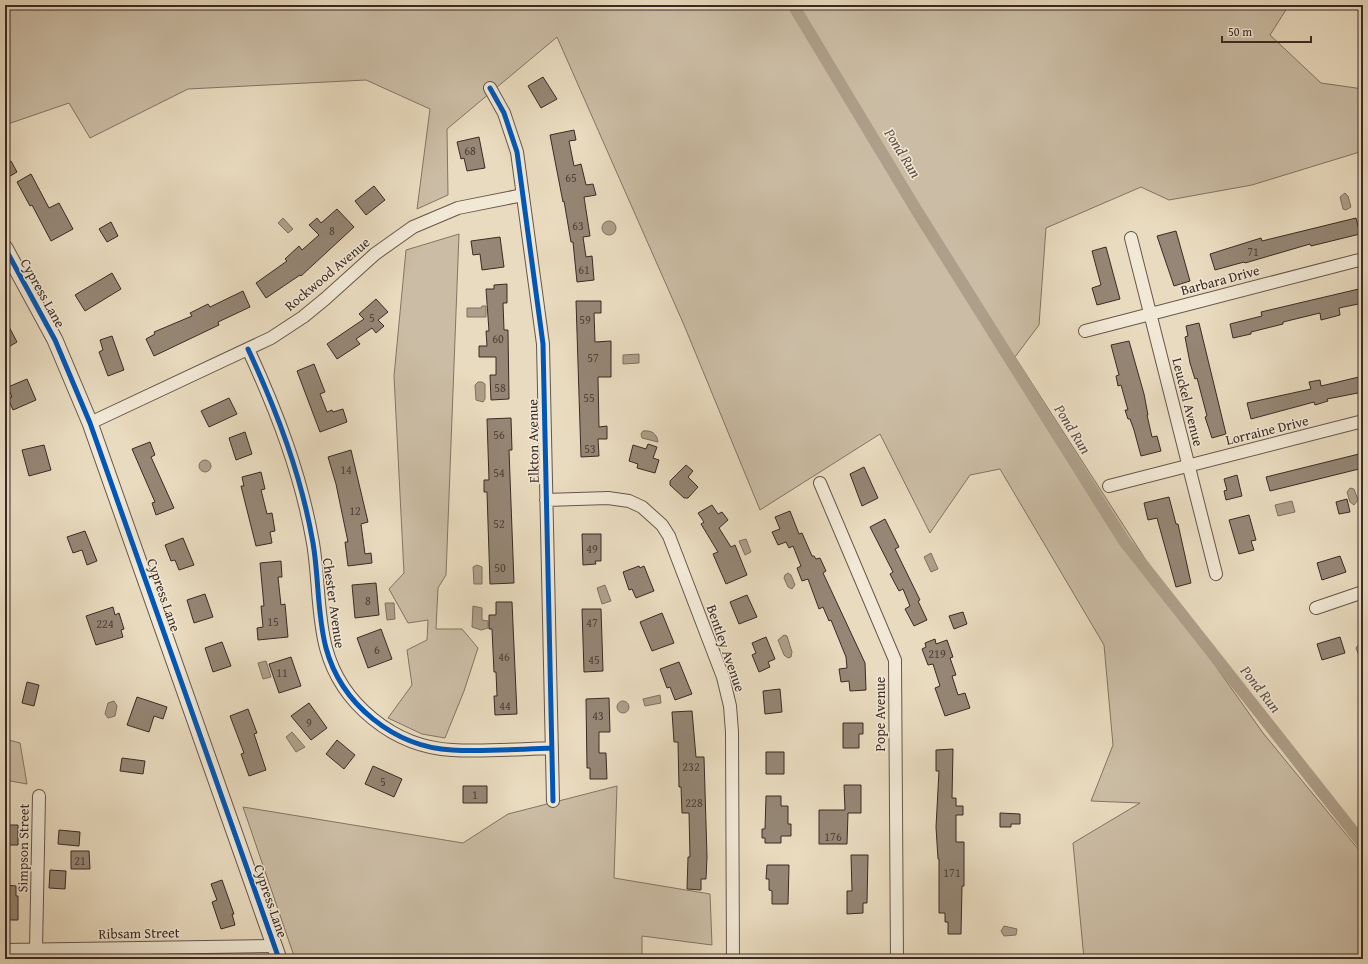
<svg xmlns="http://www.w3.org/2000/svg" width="1368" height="964" viewBox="0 0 1368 964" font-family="'Gentium Book Plus',serif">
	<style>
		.green { fill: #cbbda5; stroke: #837464 }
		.water { fill: #ae9f8a; stroke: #807061 }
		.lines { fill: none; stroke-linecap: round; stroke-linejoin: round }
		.canal { stroke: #ae9f8a; stroke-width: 12 }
		.building { fill: #958675; stroke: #3b2a24 }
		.minor-casing { stroke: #66564b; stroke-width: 14 }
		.tertiary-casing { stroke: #66564b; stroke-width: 17 }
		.minor { stroke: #f1e8d5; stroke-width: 12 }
		.tertiary { stroke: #f1e8d5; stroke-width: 15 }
		.cycleway-casing { stroke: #f1e8d5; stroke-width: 8 }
		.cycleway { stroke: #0057b8; stroke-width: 5 }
		.labels { text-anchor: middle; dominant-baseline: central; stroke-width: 3; stroke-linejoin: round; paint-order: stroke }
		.number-label { font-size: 12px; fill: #524138 }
		.street-label { font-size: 14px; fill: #3b2a24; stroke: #f1e8d5 }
		.water-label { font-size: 15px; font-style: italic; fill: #5e4d43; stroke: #f1e8d5 }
	</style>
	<rect width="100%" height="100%" fill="#e9dbbf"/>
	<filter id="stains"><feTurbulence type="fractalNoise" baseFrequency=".005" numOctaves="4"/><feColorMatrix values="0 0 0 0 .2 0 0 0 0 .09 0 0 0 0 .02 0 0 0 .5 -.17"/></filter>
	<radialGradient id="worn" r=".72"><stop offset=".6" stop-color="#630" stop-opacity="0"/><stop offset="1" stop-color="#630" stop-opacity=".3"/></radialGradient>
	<path class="green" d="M5,5H1289L1270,35L1321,83L1363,89V151L1252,185L1169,200L1141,187L1046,228L1039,325L1015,357L1200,644L1263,733L1363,855V959H1084L1073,843L1140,803L1091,801L1113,745L1104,645L1000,469L970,475L930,533L880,434L760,510L684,325L557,37L447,129L448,195L417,209L430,109L366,80L188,89L90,138L69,103L5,125Z
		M459,234L446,575L438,588L436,629H462L478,648L464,691L445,738L422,734L388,718L412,685L407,650L427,640L428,620L408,623L389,589L404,573L394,376L406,250Z
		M5,739L20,743L27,784L5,780Z
		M617,786L614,878L710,894L712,945L642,936V959H295L243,807L463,843L508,814Z"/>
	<path class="water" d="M1345,193L1348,196L1351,207L1346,210L1343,209L1340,197Z
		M283,218L293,229L288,233L278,223Z
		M602 228a7 7 0 1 1 14 0a7 7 0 1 1-14 0Z
		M482,306H486V317H467V308H481Z
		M639,354V363L623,364V355Z
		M478,382H482L485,384V399L483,402L476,400L475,385Z
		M643,431C652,430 657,434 658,442L642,438L641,434Z
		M199 466a6 6 0 1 1 12 0a6 6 0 1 1-12 0Z
		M1350,488L1354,489L1358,500L1354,505L1350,502L1347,492Z
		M1292,501L1295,512L1278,516L1275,505Z
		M746,539L751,552L745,555L739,541Z
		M931,553L938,569L931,572L924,557Z
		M477,565L482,567V584H474L473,567Z
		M788,573L791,575L795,585L792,589L788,587L784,578L785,575Z
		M605,585L611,601L602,604L597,588Z
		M385,603H394L395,619L387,620Z
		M473,606L482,608V620L488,621V628L481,630L472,627Z
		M784,635L787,636L792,652L791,657L788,658L784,655L778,640Z
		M1359,644L1363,645V660L1360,658L1356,648Z
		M266,661L271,677L263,679L258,663Z
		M660,695L661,703L645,706L643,699Z
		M617 707a6 6 0 1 1 12 0a6 6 0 1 1-12 0Z
		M114,701L117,706L115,716L108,718L105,714L108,703Z
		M292,732L305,747L296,752L286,737Z
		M1004,926L1017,929L1016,935L1004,936L1001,931Z"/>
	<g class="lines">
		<path class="canal" d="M793,5L917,211L1124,541L1363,844"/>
	</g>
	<path class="building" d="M543,77L557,99L541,108L528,86Z
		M574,130L576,140L569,141L574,166L581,164L586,185L593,184L596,195L584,197L590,236L583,237L586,257L592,256L594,280L577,282L573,242H571L564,201L563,202L550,135Z
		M479,137L485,168L467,171L464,158L461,159L457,142Z
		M11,161L17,172L5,179V165Z
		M31,174L49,208L59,203L73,229L51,241L32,205L30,206L17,182Z
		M374,186L385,200L366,215L355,201Z
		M337,209L354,227L301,276L300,275L266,298L256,283L287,261L285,259L299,246L302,250L319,235L309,225L317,218L321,223Z
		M1356,218L1360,234L1311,246L1310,244L1245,263L1244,262L1215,270L1210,254L1261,238L1262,241Z
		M111,222L118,236L107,242L99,229Z
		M1176,231L1190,281L1174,286L1157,236Z
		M500,237L504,267L482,270L480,254L473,255L471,241Z
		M1106,247L1120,299L1097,305L1092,288L1101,285L1092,251Z
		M112,273L121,289L85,311L75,295Z
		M507,284V303H503L504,330H508L509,399L491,400L490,375H496V357H479V346H487L486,331H489L486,289H494V285Z
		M1363,288V303L1339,308L1340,315L1321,320L1320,313L1283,322V324L1251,332V334L1233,338L1230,324L1262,316L1261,312Z
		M243,291L250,307L218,322L219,325L154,356L146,339L155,334L154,332L192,316L190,313L208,304L210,307Z
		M376,299L388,312L378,320L384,326L376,333L372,328L356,339L360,344L337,359L327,344L364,319L359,314Z
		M576,301H601V313H594L595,342L611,341V377H598L599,427L607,426V439H598L599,456L581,457Z
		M5,319L17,342L5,349Z
		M1199,323L1226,434L1212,438L1205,417L1207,416L1197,378L1195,379L1190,363L1185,337L1188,336L1186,326Z
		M112,336L124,370L108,376L99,352L103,350L100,340Z
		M1129,341L1144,394L1148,415H1147L1152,437L1157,436L1161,451L1141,456L1134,430L1130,419H1128L1125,410H1128L1121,385L1118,386L1116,376L1119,375L1111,345Z
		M314,364L325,392L320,394L327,412L332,410L333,412L343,409L347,422L320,432L297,371Z
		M1363,376V392L1327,399L1328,401L1315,405L1314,402L1251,419L1247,403L1311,389L1309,382L1320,380L1321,386Z
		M27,379L36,400L13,410L8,398L12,397L8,387Z
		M229,398L237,414L209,427L201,411Z
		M511,418L512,450H509L514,583L490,584L487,492H484V480H489L487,419Z
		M245,432L252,454L236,460L229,438Z
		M150,442L155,455L151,457L174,508L156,515L152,503L155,502L132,449Z
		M648,444L657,447L653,458L659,460L655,473L637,468L638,464L629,461L633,445L646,449Z
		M44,445L51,470L29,476L22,450Z
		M351,450L368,522L361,524L365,554L371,553L372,563L348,566L345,542H348L336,484L328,457Z
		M1363,453V468L1270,491L1266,477Z
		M686,465L693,471L688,477L698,487L688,498H684L670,485V481Z
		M864,467L878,498L862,506L850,474Z
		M261,472L265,489L261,490L267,514L272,513L275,531L270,532L272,543L256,546L241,486H244L242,477Z
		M1237,475L1242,496L1226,500L1224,491L1227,490L1224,479Z
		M1169,497L1176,524H1178L1191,583L1176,587L1157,518L1148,520L1144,503Z
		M1347,499L1350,512L1339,514L1336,502Z
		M712,505L718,514L722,512L728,520L719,528L731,547L735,545L747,575L726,584L713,554L718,552L701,524L704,522L698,513Z
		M790,511L799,534L802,533L812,556H814L816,559L820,558L826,571L823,573L865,663L866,690L850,691L849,681L841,682L839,669L847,668L846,657L831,620L829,621L823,607L819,609L808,579L802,581L797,568L801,566L793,546L789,548L786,542L778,545L772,532L780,529L775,517Z
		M1249,515L1256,540L1251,541L1254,550L1239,554L1229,520Z
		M885,519L899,547L895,549L920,600L918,601L927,620L914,626L905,609L910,606L903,589L899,591L890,574L893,572L870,527Z
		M85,531L97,561L87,565L82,550L73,553L67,537Z
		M582,534H601V561H595L596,564L583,565Z
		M183,538L194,565L179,570L175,560L171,561L165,545Z
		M1340,556L1346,572L1322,580L1317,563Z
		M281,561L282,577H278L281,605L285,604L288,637L258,640L257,628L263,627L261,606H264L260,563Z
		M639,566L640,568L644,566L654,591L636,598L632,589L629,590L623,572Z
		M376,583L379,615L355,618L352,585Z
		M205,594L213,617L194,623L187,600Z
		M747,595L757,617L739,624L730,602Z
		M496,602H512L517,714L495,715L494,696H497L496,672H494L492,629H489V615H496Z
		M113,607L115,615L119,613L124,629L121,630L123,637L96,645L86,616Z
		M582,609H601L603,671L584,672Z
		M963,612L967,624L954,629L949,616Z
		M662,613L674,643L652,651L640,622Z
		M381,629L392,659L368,668L357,638Z
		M766,637L775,659L768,662L770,667L759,672L752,655L756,653L752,643Z
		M1340,637L1345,653L1322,660L1317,644Z
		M935,639L936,644L947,640L953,657L950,658L956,675L952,676L958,695L965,693L970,708L945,716L935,688L940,686L933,664L928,665L922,649L926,647L925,643Z
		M222,642L231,666L213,672L205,648Z
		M291,657L301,686L279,693L269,664Z
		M679,662L692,694L675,700L670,687L667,688L660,669Z
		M27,682L39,685L34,706L22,703Z
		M780,689L782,712L765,714L763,691Z
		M137,697L167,707L163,719L154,716L149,732L127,725Z
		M609,698L610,732H599V753H606L607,779H590V768H587L586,699Z
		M309,703L327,728L311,740L291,716Z
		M248,709L257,733L254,734L266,770L249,776L241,754L244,753L230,716Z
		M692,711L696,757H704L707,857L706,879H701V890L687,889L688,857H690L689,813H682L681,787H679L678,742H674L672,712Z
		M843,723H863V734H859V748H843Z
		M337,740L355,755L344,769L326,754Z
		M953,749L952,798H956V806H963V815H956V842H964V886H962L961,934H948V922H945V913H939V859H938L936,827L939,771H936V750Z
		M766,752H784V774H766Z
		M122,758L145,761L143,774L120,771Z
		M373,766L402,779L394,797L365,784Z
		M844,785H861V813H848L847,844H819V810H845Z
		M463,786H487V803H463Z
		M766,796H781V806H788V824H791V836H781V843H765V838H762V829H765Z
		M1000,813L1020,814V824H1011V827H1000Z
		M5,825H18V845H5Z
		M59,830L80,832L79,846L58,844Z
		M71,851H89L90,869H71Z
		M851,855H868L867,903H863V913L847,914V891H852Z
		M767,865H789L788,904H772V891L769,890V879H766Z
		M50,870L66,871L65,889L49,888Z
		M222,880L234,914H232L235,925L221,929L212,902L217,900L211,884Z
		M5,885L16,886V896H18V920H5Z"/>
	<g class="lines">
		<defs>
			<path id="minor" d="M490,88L504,113L517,152L543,344L553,801
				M1131,238L1216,574
				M1085,331L1363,259
				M248,349C277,412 301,474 313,543C319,578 317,614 326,648C341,704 394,747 452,750C485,752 519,749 552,748
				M90,423L271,338L303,317L325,299L375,254L413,227L458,208L523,195
				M820,483L895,660L897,959
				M1109,486L1363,421
				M546,500L608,498L629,501L642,507L662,525L669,536L723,677L730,706L732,732L733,959
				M1316,608L1363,592
				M36,949L39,796
				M5,950L274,946"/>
			<path id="tertiary" d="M5,248L55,340L90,423L279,959"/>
		</defs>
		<use href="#minor" class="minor-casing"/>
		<use href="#tertiary" class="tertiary-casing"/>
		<use href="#minor" class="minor"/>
		<use href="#tertiary" class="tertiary"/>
		<defs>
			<path id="cycleway" d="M490,88L504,113L517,152L543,344L553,801
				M5,248L55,340L90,423L279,959
				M248,349C277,412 301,474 313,543C319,578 317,614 326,648C341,704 394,747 452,750C485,752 519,749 552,748"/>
		</defs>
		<use href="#cycleway" class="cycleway-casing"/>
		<use href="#cycleway" class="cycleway"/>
	</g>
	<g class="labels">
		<g class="number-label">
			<text x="470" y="150">68</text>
			<text x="571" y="177">65</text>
			<text x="578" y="225">63</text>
			<text x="332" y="230">8</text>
			<text x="1253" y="251">71</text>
			<text x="584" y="269">61</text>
			<text x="372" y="317">5</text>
			<text x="585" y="319">59</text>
			<text x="498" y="338">60</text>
			<text x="593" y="357">57</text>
			<text x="500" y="387">58</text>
			<text x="589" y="397">55</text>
			<text x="499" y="434">56</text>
			<text x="590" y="448">53</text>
			<text x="346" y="469">14</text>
			<text x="499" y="472">54</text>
			<text x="355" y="510">12</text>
			<text x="499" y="523">52</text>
			<text x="592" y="548">49</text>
			<text x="500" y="567">50</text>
			<text x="368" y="600">8</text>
			<text x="273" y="621">15</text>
			<text x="592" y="622">47</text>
			<text x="105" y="623">224</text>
			<text x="377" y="649">6</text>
			<text x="937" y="653">219</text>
			<text x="504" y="656">46</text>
			<text x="594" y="659">45</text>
			<text x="282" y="672">11</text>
			<text x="505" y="705">44</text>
			<text x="598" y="715">43</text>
			<text x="309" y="722">9</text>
			<text x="691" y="766">232</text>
			<text x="383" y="781">5</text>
			<text x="475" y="794">1</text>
			<text x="694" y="802">228</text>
			<text x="833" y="836">176</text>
			<text x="80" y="860">21</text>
			<text x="952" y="872">171</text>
		</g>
		<g class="street-label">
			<text transform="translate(327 274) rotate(-40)">Rockwood Avenue</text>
			<text transform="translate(1220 280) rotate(-15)">Barbara Drive</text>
			<text transform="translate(43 293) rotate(61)">Cypress Lane</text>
			<text transform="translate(1188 402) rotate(76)">Leuckel Avenue</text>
			<text transform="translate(1267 430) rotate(-14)">Lorraine Drive</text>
			<text transform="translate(533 441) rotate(-91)">Elkton Avenue</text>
			<text transform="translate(164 595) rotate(71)">Cypress Lane</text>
			<text transform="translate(334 603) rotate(82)">Chester Avenue</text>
			<text transform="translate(726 648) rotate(71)">Bentley Avenue</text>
			<text transform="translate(880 714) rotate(-90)">Pope Avenue</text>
			<text transform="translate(23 848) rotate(-89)">Simpson Street</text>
			<text transform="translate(271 901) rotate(71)">Cypress Lane</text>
			<text transform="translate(139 933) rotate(-1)">Ribsam Street</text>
		</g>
		<g class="water-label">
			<text transform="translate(903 153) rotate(58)">Pond Run</text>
			<text transform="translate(1073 429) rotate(58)">Pond Run</text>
			<text transform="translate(1261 689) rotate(52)">Pond Run</text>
		</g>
	</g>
	<rect width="1368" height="964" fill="none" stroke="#e9dbbf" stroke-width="20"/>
	<rect x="6" y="6" width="1356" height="952" fill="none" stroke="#3b2a24" stroke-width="2"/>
	<rect x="10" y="10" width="1348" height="944" fill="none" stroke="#3b2a24"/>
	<path d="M1222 36v6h89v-6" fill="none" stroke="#3b2a24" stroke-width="2"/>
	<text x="1228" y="36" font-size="12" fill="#3b2a24" stroke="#f1e8d5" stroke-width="3" paint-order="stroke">50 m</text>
	<rect width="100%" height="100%" filter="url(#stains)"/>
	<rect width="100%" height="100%" fill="url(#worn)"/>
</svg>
